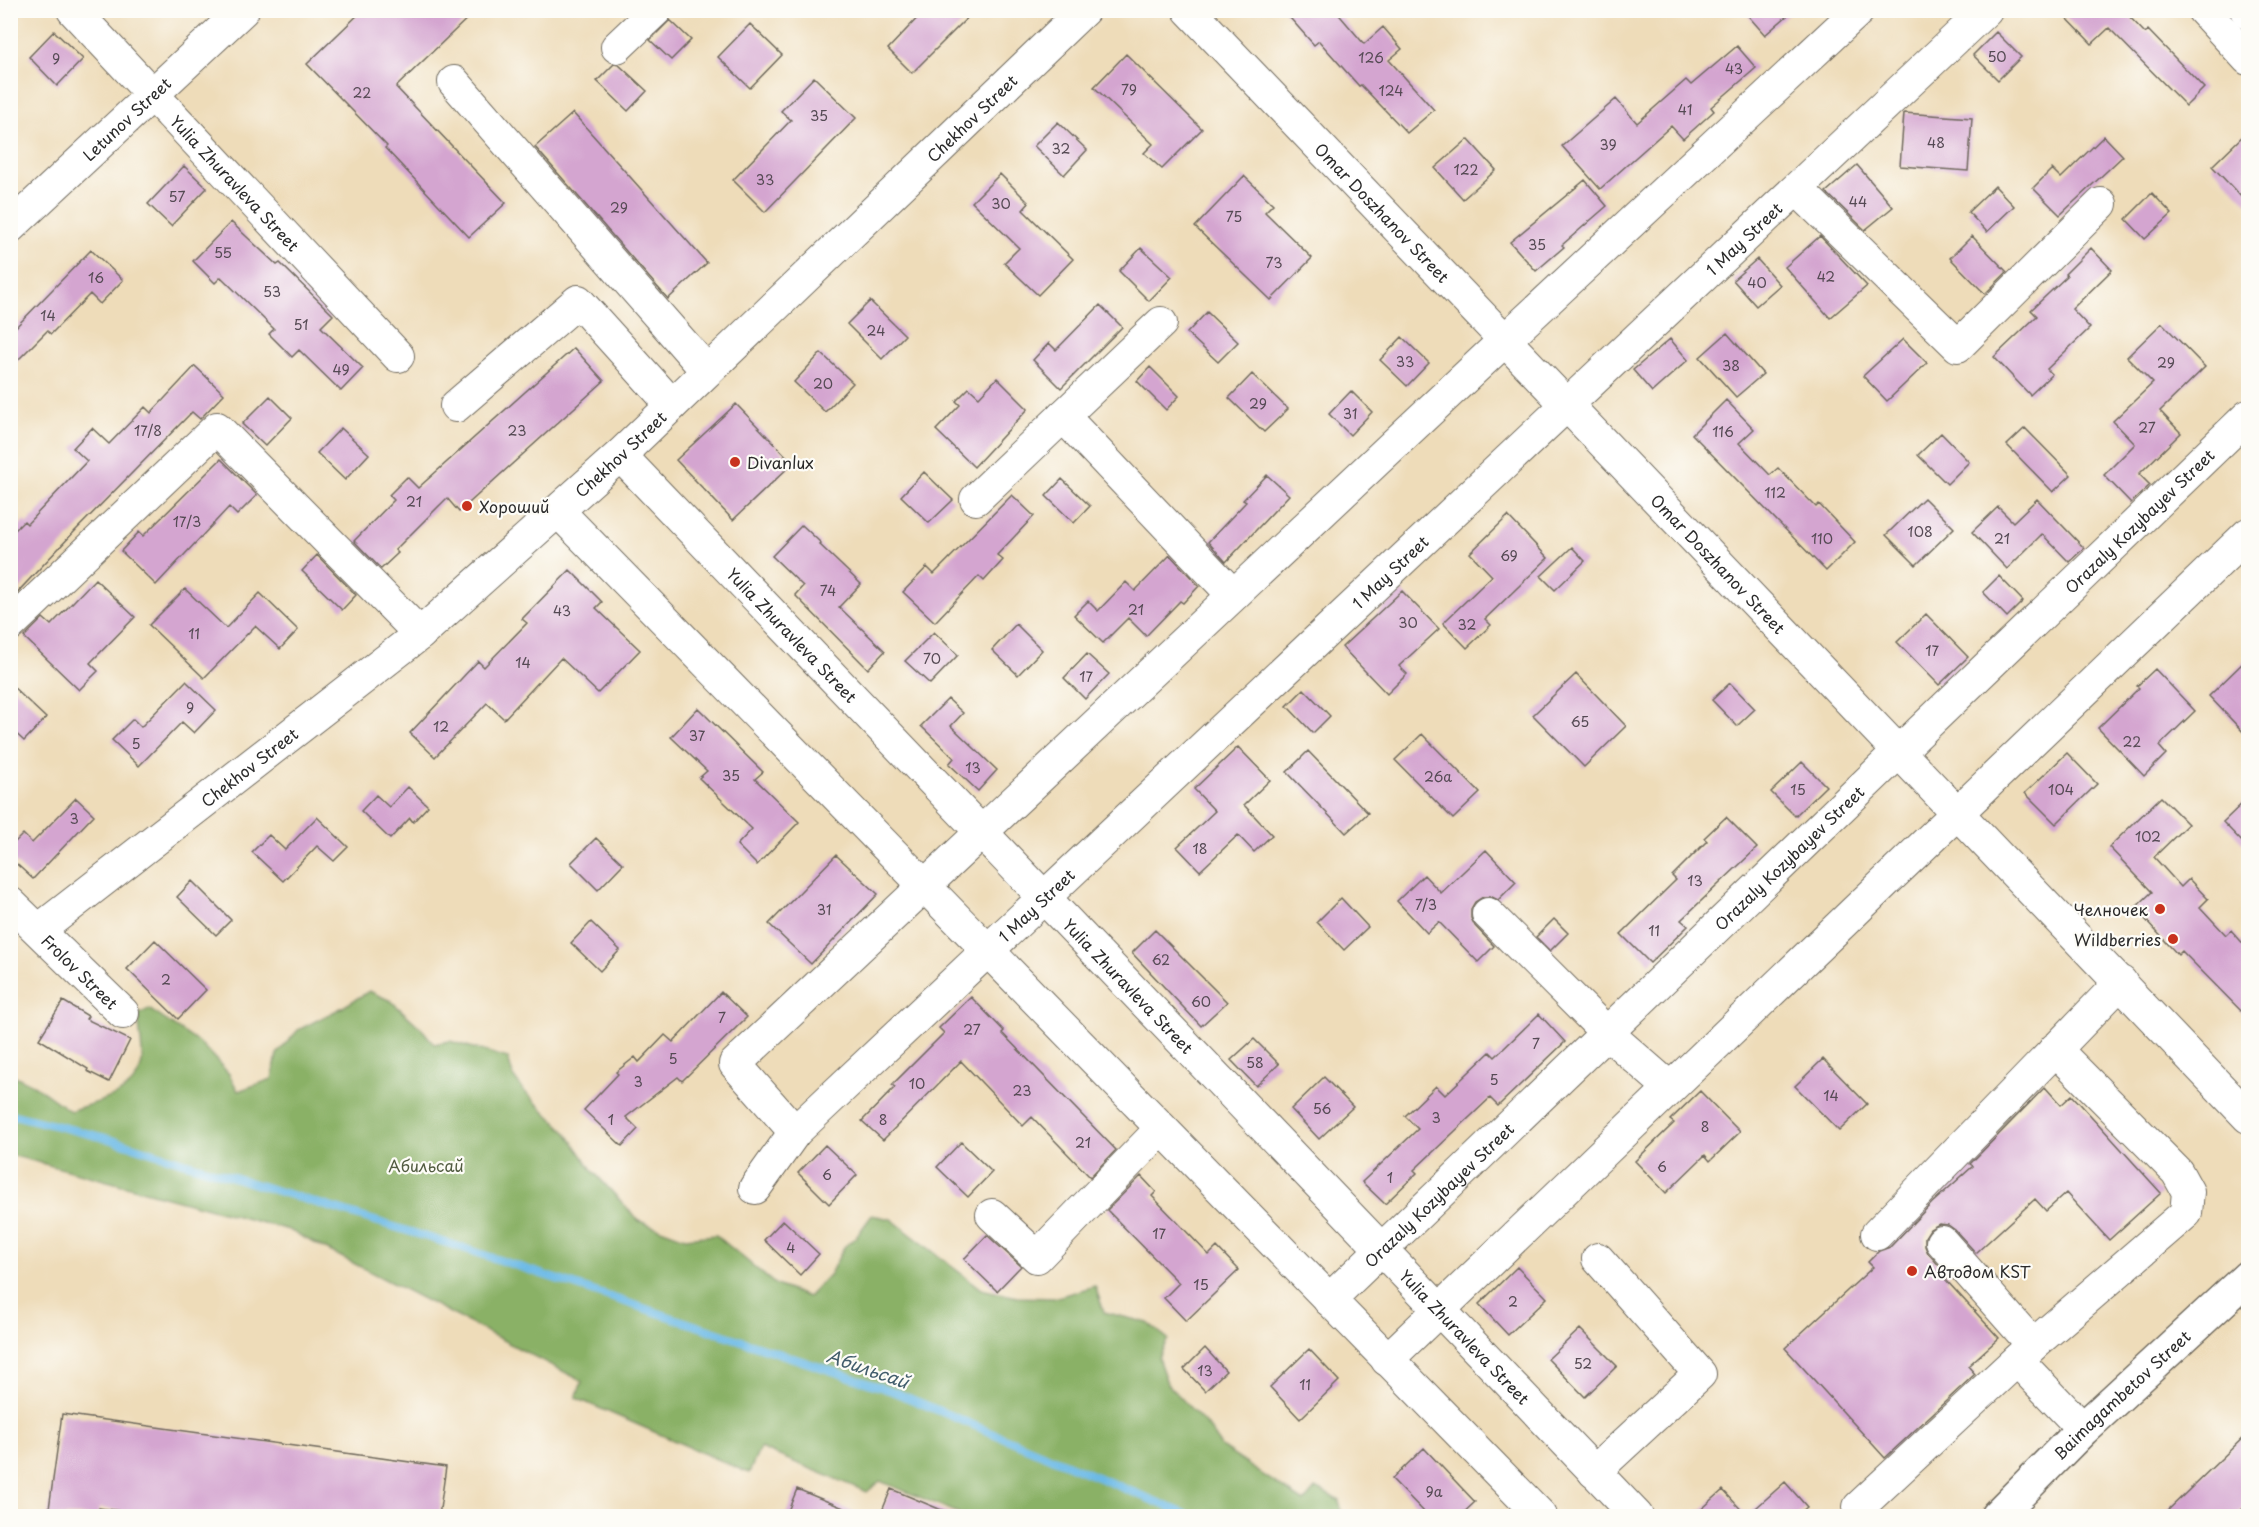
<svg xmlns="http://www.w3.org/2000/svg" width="2259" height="1527" viewBox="0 0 2259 1527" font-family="'Playpen Sans',sans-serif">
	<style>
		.forest { fill: #8ab166; stroke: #5a6e48; stroke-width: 1.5 }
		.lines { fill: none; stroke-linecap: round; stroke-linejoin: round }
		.stream { stroke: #6cbae6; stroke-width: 8 }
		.building { fill: #d4a5d0 }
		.minor-casing { stroke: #6f695d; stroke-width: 34 }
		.major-casing { stroke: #6f695d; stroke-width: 36 }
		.minor { stroke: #fff; stroke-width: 32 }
		.major { stroke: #fff; stroke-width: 33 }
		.poi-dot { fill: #c8321e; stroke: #fdfcf7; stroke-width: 2 }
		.labels { text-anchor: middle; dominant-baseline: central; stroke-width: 4.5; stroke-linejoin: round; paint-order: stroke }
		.number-label { font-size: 14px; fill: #554a54 }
		.street-label { font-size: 16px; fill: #2b2b2b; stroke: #fdfcf7 }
		.poi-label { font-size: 16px; fill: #2b2b2b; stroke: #fdfcf7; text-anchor: start }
		.park-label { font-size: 16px; fill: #525c41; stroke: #fdfcf7 }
		.water-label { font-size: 18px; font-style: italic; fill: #425d6c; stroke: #fdfcf7 }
	</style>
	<rect width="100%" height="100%" fill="#fdfcf7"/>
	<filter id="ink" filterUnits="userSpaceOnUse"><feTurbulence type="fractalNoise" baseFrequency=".0167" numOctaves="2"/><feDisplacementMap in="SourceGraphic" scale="12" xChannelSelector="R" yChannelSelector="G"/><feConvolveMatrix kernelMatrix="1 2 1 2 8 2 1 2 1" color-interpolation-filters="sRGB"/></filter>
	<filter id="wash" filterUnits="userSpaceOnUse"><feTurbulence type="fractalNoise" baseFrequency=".008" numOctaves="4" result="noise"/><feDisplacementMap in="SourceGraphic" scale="24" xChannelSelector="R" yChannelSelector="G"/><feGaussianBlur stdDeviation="1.35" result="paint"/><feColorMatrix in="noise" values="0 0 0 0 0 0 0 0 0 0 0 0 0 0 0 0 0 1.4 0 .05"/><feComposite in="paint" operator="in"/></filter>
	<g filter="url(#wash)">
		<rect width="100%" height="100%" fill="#eedcb9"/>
		<path class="forest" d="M369,991L391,1001L422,1029L434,1044L450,1041L508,1058L513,1076L523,1090L567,1133L592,1170L639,1221L685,1238L716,1235L776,1285L808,1297L830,1274L844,1247L856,1237L872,1215L891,1219L981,1289L1017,1297L1054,1298L1095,1286L1104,1312L1148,1323L1168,1339L1158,1358L1167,1383L1210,1429L1221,1447L1304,1502L1316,1488L1340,1501L1341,1516H966L880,1481L867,1492L760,1448L749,1473L576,1398L582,1381L289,1230L11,1155V1074L35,1086L70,1111C98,1101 138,1096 142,1061C143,1046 138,1030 139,1014L149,1009L202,1045L229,1074L238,1091L272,1079L277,1054L298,1030L343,1007Z"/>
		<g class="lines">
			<path class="stream" d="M10,1114L109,1139L466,1249L892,1391L1190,1516"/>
		</g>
		<g id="blocks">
			<path class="building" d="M363,10H476L396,87L506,203L469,237L385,148L387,146L307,64Z
				M925,10H975L912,73L888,49Z
				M1283,10H1335L1364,44L1383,27L1402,49L1389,60L1434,110L1407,133L1361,85L1359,86L1319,41L1314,45Z
				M1743,10H1794L1765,35Z
				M2059,10H2127L2125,12L2145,33L2148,30L2204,88L2186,106L2109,28L2092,44Z
				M670,20L691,40L671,60L650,40Z
				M750,24L782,55L750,88L718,57Z
				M54,31L83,59L57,86L29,57Z
				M1996,32L2021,57L1998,80L1973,55Z
				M1737,46L1756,68L1711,107L1714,111L1683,139L1671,126L1600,189L1562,146L1616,99L1637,123L1686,80L1691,85Z
				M1126,54L1202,129L1162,169L1144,153L1153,144L1094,87Z
				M614,64L619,65L647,91L628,111L597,81Z
				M814,77L856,118L765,212L733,180L791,120L781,111Z
				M573,113L707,263L668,299L535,147Z
				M1904,113L1972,118L1968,171L1900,166Z
				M1058,122L1087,150L1064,175L1034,146Z
				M2248,131V204L2212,166Z
				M2104,136L2123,156L2060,215L2033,188L2052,169L2061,178Z
				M1468,139L1496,170L1463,199L1435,168Z
				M1857,165L1893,207L1865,230L1826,192Z
				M184,166L207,188L171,226L148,204Z
				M1000,174L1029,203L1023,210L1073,259L1038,295L1004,263L1019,248L972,202Z
				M1244,176L1273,204L1265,212L1312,258L1271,300L1195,227Z
				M1585,180L1607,206L1562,245L1564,247L1536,271L1510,242Z
				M1995,186L2014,206L1987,232L1968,212Z
				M2152,193L2172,214L2145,239L2126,219Z
				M231,222L277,265L280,263L333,315L321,327L363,368L341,391L299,350L292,357L269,334L274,329L221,277L215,283L193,261Z
				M1820,236L1867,286L1830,318L1785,267Z
				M1972,236L2007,272L1985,294L1950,258Z
				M1141,248L1172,277L1149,301L1119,271Z
				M2091,248L2112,270L2072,309L2090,328L2047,369L2052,374L2030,395L1994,357L2037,316L2031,310L2067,276L2065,274Z
				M91,250L123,280L100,304L90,294L51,334L47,331L10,368V333Z
				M1757,259L1780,285L1756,306L1733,280Z
				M870,301L905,335L882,359L847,324Z
				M1100,305L1122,327L1061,388L1033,360L1049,343L1056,350Z
				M1207,312L1238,342L1218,362L1187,333Z
				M2162,323L2205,367L2160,411L2181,433L2139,474L2150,485L2131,503L2104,475L2135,444L2113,421L2153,383L2127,357Z
				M1727,333L1763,374L1736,397L1700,357Z
				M1402,337L1429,363L1407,386L1380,360Z
				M1670,339L1688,360L1652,392L1633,370Z
				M1903,339L1927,363L1887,401L1863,376Z
				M574,348L604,381L459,512L447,498L395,550L398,553L381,569L354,541L394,500L389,495L407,477L418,488Z
				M821,353L853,383L825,412L794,382Z
				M195,366L224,394L200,419L192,412L75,531L10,600V535L24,521L27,524L87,461L73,448L92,428L109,444L145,407L151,413Z
				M1150,367L1179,396L1166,410L1137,381Z
				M1252,374L1288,409L1264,432L1229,398Z
				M997,378L1028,409L974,467L936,430L960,405L956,401L969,388L979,397Z
				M1351,391L1372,412L1350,435L1329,414Z
				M270,396L292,418L265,446L242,424Z
				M1726,400L1754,429L1739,443L1770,475L1778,468L1816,507L1819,504L1855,542L1826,571L1692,434Z
				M736,404L793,463L733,520L676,460Z
				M341,428L369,454L345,480L317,453Z
				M2025,428L2071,475L2053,492L2007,445Z
				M1941,433L1969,462L1947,484L1918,455Z
				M221,459L257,495L237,515L229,507L156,585L121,551L139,532L143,536Z
				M924,472L953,500L929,523L901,496Z
				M1267,475L1289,495L1226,562L1208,542L1246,502L1243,500Z
				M1062,479L1090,506L1074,523L1046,496Z
				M1012,495L1034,516L997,555L1003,560L984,581L979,576L935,622L903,592L927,567L934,574Z
				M1924,498L1954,528L1916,565L1886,535Z
				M2037,499L2084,548L2069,562L2042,534L2007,569L1972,532L1998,507L2013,522Z
				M1508,516L1548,558L1485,619L1491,625L1467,648L1443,623L1492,576L1470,553Z
				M802,525L821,543L819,544L861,584L839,607L885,651L868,669L795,595L803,586L772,556Z
				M1572,547L1585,561L1555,590L1541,576Z
				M317,555L356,595L342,610L302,571Z
				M1170,555L1199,586L1183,603L1180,601L1146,636L1128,618L1103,643L1074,615L1088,601L1098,611L1126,582L1135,591Z
				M570,570L602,602L596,608L640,650L598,693L561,658L504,719L487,703L435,757L410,733L478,661L484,667L527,623L522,619Z
				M1999,576L2023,601L2007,617L1983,592Z
				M95,579L135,617L90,663L98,671L79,690L24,637L43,618L51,625Z
				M185,589L226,628L260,593L298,630L280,649L255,626L204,678L149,625Z
				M1402,591L1439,629L1399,666L1407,674L1387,694L1342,647Z
				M1926,614L1968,657L1939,685L1897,642Z
				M1016,624L1042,650L1018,675L992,650Z
				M934,632L958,655L930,684L905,661Z
				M1087,654L1109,674L1085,699L1064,678Z
				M2248,658V737L2209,696Z
				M2155,669L2195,711L2159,746L2166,754L2144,776L2098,728L2139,688L2137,686Z
				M1576,674L1626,726L1584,767L1533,715Z
				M186,681L216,710L194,733L182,722L139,766L112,740L133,719L141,727Z
				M1730,683L1755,709L1737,726L1712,700Z
				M10,684L46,718L24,741L10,728Z
				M1304,689L1330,716L1313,733L1287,706Z
				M948,699L963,713L951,726L997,770L978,791L949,764L954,758L921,726Z
				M698,708L763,772L755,779L799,822L757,865L737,845L752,829L699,778L707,771L671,737Z
				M1422,734L1480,793L1453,819L1395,760Z
				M1238,747L1270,780L1244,805L1272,835L1254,852L1238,835L1200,871L1177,847L1215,811L1194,789Z
				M1308,751L1368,813L1346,833L1287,772Z
				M2067,753L2097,784L2056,824L2025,793Z
				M1802,762L1826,786L1795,816L1771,792Z
				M408,787L428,806L413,822L410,818L390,839L361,811L376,795L389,807Z
				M2161,797L2188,824L2154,857L2181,887L2189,879L2208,899L2200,907L2226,935L2231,930L2248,949V1018L2182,951L2178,955L2135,908L2152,892L2109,847Z
				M76,798L94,815L33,879L10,858V847L23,834L32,843Z
				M2248,798V848L2223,822Z
				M317,817L348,847L334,861L317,846L283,881L252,852L269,835L285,850Z
				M1726,817L1757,848L1681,920L1688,926L1650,963L1621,934L1676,880L1672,876L1707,841L1704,838Z
				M596,838L623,864L598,890L571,863Z
				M1486,850L1516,882L1498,900L1492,897H1483L1475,902L1471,909V918L1475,926L1494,946L1478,962L1439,922L1427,933L1397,901L1424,875L1441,893Z
				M836,855L878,894L811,964L769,924Z
				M192,881L231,920L216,935L177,897Z
				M1341,898L1368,927L1344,950L1317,922Z
				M1554,919L1568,933L1550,951L1536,937Z
				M591,922L620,950L600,971L571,943Z
				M1155,930L1227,1002L1201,1026L1132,953Z
				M155,940L206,990L178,1019L127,969Z
				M721,992L747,1017L682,1081L678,1077L626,1117L638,1129L622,1146L584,1110L618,1074L616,1072L635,1057L639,1062L665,1035L673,1042Z
				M971,997L1004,1031L1002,1033L1116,1150L1090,1177L1032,1117L1023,1126L961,1061L883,1140L862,1121L895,1087L892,1085L944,1033L939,1028Z
				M63,1001L88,1016L86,1019L130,1040L109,1082L87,1071L88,1069L39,1039Z
				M1539,1014L1565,1042L1498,1106L1490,1098L1414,1170L1417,1173L1385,1204L1362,1182L1418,1129L1405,1116L1436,1086L1445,1095L1490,1052L1495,1057Z
				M1254,1039L1279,1064L1256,1086L1231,1060Z
				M1823,1059L1867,1104L1839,1131L1795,1086Z
				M1324,1077L1353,1107L1319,1139L1291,1109Z
				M2045,1087L2061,1105L2072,1095L2161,1193L2109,1240L2066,1193L2046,1211L2035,1199L1976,1253L1955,1230L1948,1225L1939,1224L1930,1229L1925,1237V1246L1928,1253L1949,1277L1946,1280L1999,1338L1968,1366L1975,1374L1885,1458L1785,1348L1873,1267L1868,1262L1879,1251L1890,1247L1932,1203L1973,1166L1970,1164Z
				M1700,1091L1740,1132L1710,1161L1705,1155L1666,1193L1635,1161L1674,1123L1670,1120Z
				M961,1142L992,1172L968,1197L937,1167Z
				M825,1145L857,1175L829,1204L798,1173Z
				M1141,1176L1156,1192L1152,1196L1209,1255L1217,1247L1239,1270L1186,1321L1164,1298L1179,1283L1107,1210Z
				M783,1220L819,1254L800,1275L764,1240Z
				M987,1235L1021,1266L997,1291L964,1259Z
				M1517,1267L1547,1298L1508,1335L1479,1304Z
				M1580,1329L1617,1366L1585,1397L1548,1359Z
				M1205,1348L1226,1371L1205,1391L1184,1369Z
				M1309,1349L1339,1381L1300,1419L1270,1387Z
				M62,1414L446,1467L439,1516H160L99,1508L98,1516H48Z
				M2248,1433V1504L2235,1516H2162Z
				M1424,1448L1475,1502L1460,1516H1428L1392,1479Z
				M1785,1482L1807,1507L1796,1516H1694L1723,1490L1747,1516Z
				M797,1489L863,1516H786Z
				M891,1489L956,1516H880Z"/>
		</g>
	</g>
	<g filter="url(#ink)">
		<use href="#blocks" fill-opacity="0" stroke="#6f695d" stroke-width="1.5"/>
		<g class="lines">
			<defs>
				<g id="minor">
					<path id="s1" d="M73,10L398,356"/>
					<path id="s2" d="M1189,10L2248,1117"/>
					<path d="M2203,10L2248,59"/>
					<path d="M2246,10L2248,13"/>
					<path d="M617,47L656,10"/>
					<path d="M454,82L707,371"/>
					<path d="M1797,189L1958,346L2101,204"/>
					<path id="s3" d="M10,227L243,10"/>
					<path d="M456,406L578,301L672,405"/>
					<path d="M1063,416L1233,595"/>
					<path id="s4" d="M620,455L1637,1516"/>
					<path d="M976,499L1161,323"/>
					<path d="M558,511L1541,1516"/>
					<path d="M10,625L217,428L420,634"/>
					<path id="s5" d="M10,903L123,1013"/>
					<path d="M1488,914L1607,1033L1670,1088"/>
					<path id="s6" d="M39,930L420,634L620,455L1084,10"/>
					<path d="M795,1132L735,1064L1505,340L1859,10"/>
					<path id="s7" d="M755,1188L795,1132L1986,10"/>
					<path d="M992,1215L1037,1257L1161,1129"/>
					<path d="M1877,1234L2121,982"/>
					<path d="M1942,1242L2033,1345"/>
					<path id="s8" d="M1329,1300L2248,416"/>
					<path d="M1387,1360L2248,534"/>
					<path d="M2017,1360L2083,1429"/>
					<path d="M1594,1472L1700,1374L1598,1259"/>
					<path d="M1859,1507L2033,1345L2186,1213L2188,1192L2177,1172L2055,1049"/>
				</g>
				<g id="major">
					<path id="s9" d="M1997,1516L2083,1429L2248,1277"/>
				</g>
			</defs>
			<use href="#minor" class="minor-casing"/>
			<use href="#major" class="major-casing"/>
			<use href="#minor" class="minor"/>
			<use href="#major" class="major"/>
		</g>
	</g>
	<g class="poi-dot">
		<circle cx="735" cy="462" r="6"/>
		<circle cx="467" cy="506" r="6"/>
		<circle cx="2160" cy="909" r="6"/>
		<circle cx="2173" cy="939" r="6"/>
		<circle cx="1912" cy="1271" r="6"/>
	</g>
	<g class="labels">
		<g class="number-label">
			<text x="1997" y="56">50</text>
			<text x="1371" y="57">126</text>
			<text x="56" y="58">9</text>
			<text x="1734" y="68">43</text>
			<text x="1129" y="89">79</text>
			<text x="1391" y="90">124</text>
			<text x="362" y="92">22</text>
			<text x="1685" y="109">41</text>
			<text x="819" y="115">35</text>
			<text x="1936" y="142">48</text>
			<text x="1608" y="144">39</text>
			<text x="1061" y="148">32</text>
			<text x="1466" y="169">122</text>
			<text x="765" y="179">33</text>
			<text x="177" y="196">57</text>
			<text x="1858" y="201">44</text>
			<text x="1001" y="203">30</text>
			<text x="619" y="207">29</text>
			<text x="1234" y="216">75</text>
			<text x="1537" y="244">35</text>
			<text x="223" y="252">55</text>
			<text x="1274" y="262">73</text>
			<text x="1826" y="276">42</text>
			<text x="96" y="277">16</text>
			<text x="1757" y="282">40</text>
			<text x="272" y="291">53</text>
			<text x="48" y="315">14</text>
			<text x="301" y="324">51</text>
			<text x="876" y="330">24</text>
			<text x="1405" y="361">33</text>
			<text x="2166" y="362">29</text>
			<text x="1731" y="365">38</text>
			<text x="341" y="369">49</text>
			<text x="823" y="383">20</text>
			<text x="1258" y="403">29</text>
			<text x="1350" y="413">31</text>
			<text x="2147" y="427">27</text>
			<text x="148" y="430">17/8</text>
			<text x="517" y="430">23</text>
			<text x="1723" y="431">116</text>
			<text x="1775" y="492">112</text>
			<text x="414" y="501">21</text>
			<text x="187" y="521">17/3</text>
			<text x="1920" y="531">108</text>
			<text x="1822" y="538">110</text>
			<text x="2002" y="538">21</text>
			<text x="1509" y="555">69</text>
			<text x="828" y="590">74</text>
			<text x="1136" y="609">21</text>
			<text x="562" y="610">43</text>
			<text x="1408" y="622">30</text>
			<text x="1467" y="624">32</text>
			<text x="194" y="633">11</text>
			<text x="1932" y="650">17</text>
			<text x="932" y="658">70</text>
			<text x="523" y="662">14</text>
			<text x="1086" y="676">17</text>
			<text x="190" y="707">9</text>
			<text x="1580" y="721">65</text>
			<text x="441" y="726">12</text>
			<text x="697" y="735">37</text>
			<text x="2132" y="741">22</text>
			<text x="136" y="743">5</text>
			<text x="973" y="767">13</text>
			<text x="731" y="775">35</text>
			<text x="1438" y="776">26а</text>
			<text x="1798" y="789">15</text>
			<text x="2061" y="789">104</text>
			<text x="74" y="818">3</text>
			<text x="2148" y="836">102</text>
			<text x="1200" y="848">18</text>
			<text x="1695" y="880">13</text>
			<text x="1426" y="904">7/3</text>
			<text x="824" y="909">31</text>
			<text x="1654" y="930">11</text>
			<text x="1161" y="959">62</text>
			<text x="166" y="979">2</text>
			<text x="1201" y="1001">60</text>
			<text x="722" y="1017">7</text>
			<text x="972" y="1029">27</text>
			<text x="1536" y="1043">7</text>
			<text x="673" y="1058">5</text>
			<text x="1255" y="1062">58</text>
			<text x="1494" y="1079">5</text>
			<text x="638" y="1081">3</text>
			<text x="917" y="1083">10</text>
			<text x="1022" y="1090">23</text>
			<text x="1831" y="1095">14</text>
			<text x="1322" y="1108">56</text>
			<text x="1436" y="1117">3</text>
			<text x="611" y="1119">1</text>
			<text x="883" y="1119">8</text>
			<text x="1705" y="1126">8</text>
			<text x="1083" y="1142">21</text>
			<text x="1662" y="1166">6</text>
			<text x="827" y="1174">6</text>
			<text x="1390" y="1177">1</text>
			<text x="1159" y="1233">17</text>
			<text x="791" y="1247">4</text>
			<text x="1201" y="1284">15</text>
			<text x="1513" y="1301">2</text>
			<text x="1583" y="1363">52</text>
			<text x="1205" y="1370">13</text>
			<text x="1305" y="1384">11</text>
			<text x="1434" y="1491">9а</text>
		</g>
		<g class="street-label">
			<text stroke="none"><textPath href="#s3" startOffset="159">Letunov Street</textPath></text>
			<text stroke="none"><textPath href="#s6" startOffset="1238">Chekhov Street</textPath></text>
			<text stroke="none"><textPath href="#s1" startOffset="237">Yulia Zhuravleva Street</textPath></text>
			<text stroke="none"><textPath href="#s2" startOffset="280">Omar Doszhanov Street</textPath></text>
			<text stroke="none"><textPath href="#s7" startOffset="1372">1 May Street</textPath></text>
			<text stroke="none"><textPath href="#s6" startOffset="752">Chekhov Street</textPath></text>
			<text stroke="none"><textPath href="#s8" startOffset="1124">Orazaly Kozybayev Street</textPath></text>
			<text stroke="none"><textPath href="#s2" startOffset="766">Omar Doszhanov Street</textPath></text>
			<text stroke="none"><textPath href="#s7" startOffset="886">1 May Street</textPath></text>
			<text stroke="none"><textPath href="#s4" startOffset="249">Yulia Zhuravleva Street</textPath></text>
			<text stroke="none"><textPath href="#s6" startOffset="266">Chekhov Street</textPath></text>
			<text stroke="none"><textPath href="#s8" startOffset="638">Orazaly Kozybayev Street</textPath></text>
			<text stroke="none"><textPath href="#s7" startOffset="400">1 May Street</textPath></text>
			<text stroke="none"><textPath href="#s5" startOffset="98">Frolov Street</textPath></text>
			<text stroke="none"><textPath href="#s4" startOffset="735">Yulia Zhuravleva Street</textPath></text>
			<text stroke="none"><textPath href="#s8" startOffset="152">Orazaly Kozybayev Street</textPath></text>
			<text stroke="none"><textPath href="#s4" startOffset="1221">Yulia Zhuravleva Street</textPath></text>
			<text stroke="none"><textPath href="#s9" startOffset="174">Baimagambetov Street</textPath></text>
		</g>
		<g class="poi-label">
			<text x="747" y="462">Divanlux</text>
			<text x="479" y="506">Хороший</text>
			<text x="2148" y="909" text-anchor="end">Челночек</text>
			<text x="2161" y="939" text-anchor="end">Wildberries</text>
			<text x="1924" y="1271">Автодом KST</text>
		</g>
		<g class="park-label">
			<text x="426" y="1165">Абильсай</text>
		</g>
		<g class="water-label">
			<text transform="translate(868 1368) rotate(19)">Абильсай</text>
		</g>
	</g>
	<rect width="2259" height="1527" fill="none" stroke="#fdfcf7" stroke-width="36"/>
</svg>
